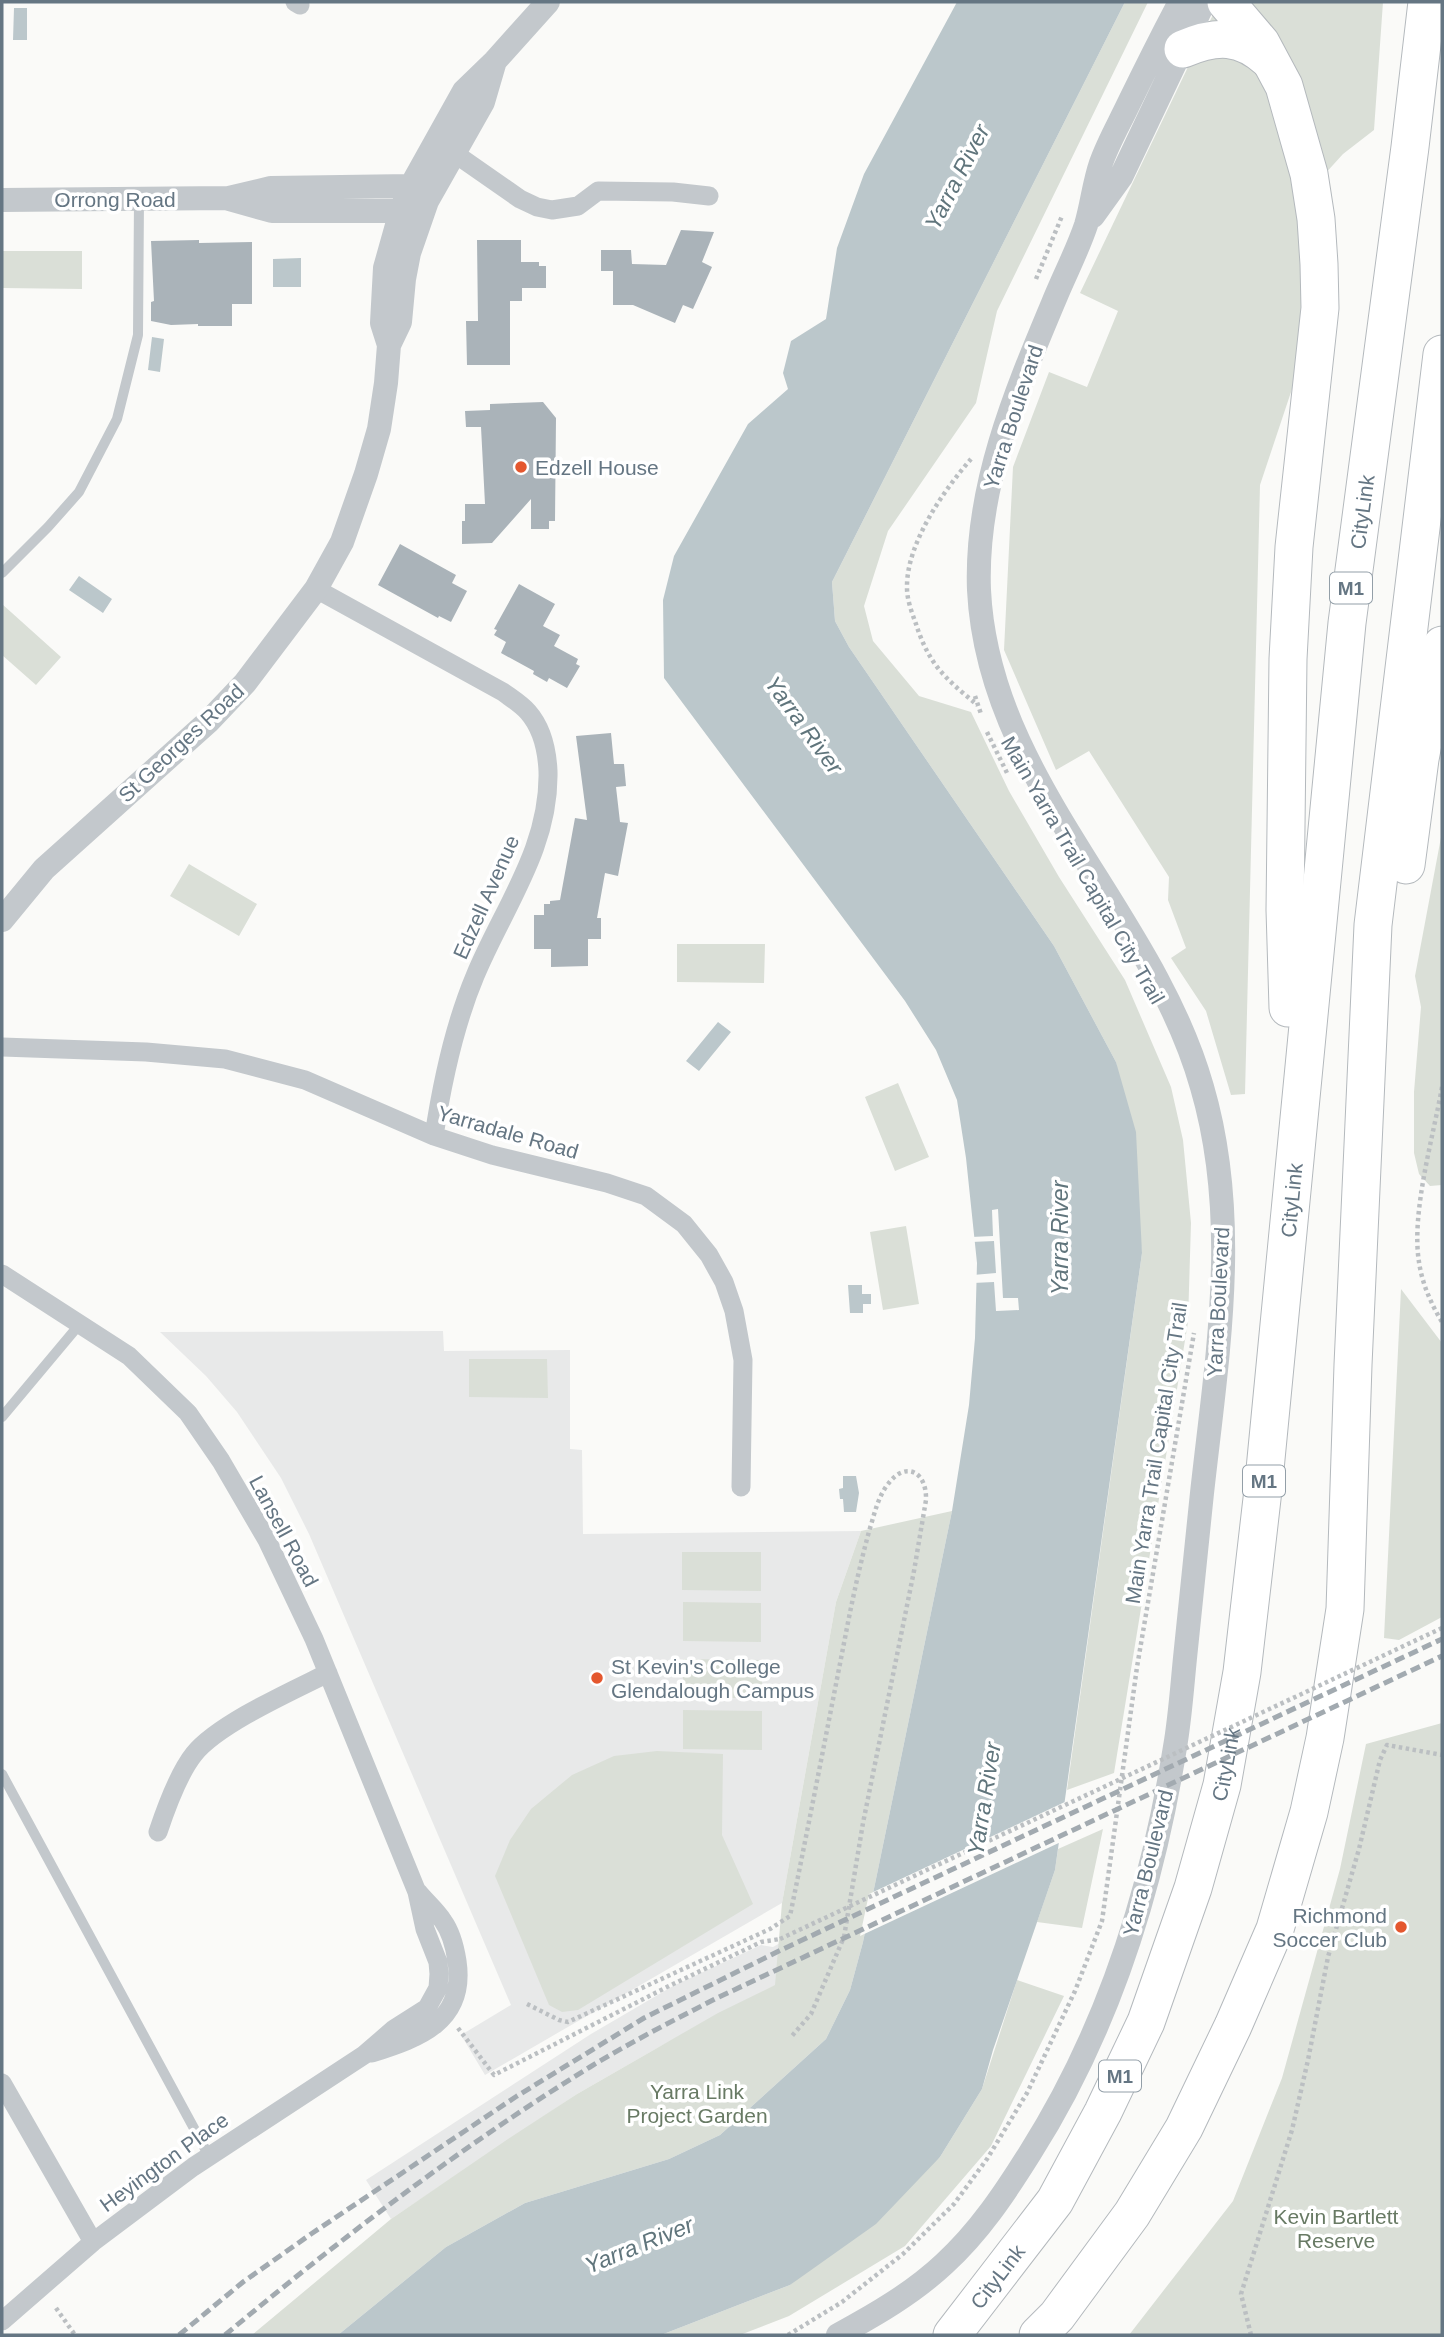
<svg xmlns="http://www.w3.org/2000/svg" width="1444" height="2337" viewBox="0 0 1444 2337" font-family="Helvetica,sans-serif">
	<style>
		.built { fill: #e8e9e9 }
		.green { fill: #dadfd7 }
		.water { fill: #bbc7cb }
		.pier { fill: #fafaf8 }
		.building { fill: #aab3b9 }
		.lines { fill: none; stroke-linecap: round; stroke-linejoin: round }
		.motorway-casing { stroke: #b4b9bd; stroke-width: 39 }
		.path { stroke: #bbbfc2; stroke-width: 4.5; stroke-dasharray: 3.5 3.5; stroke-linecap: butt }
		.service { stroke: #c3c8cc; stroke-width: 10 }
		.minor { stroke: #c3c8cc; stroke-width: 19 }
		.tertiary { stroke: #c3c8cc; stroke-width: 24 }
		.motorway { stroke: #fff; stroke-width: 37 }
		.rail { stroke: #a2aab0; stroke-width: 5; stroke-dasharray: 10 5; stroke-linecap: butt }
		.path-bridge { stroke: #bbbfc2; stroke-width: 4.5; stroke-dasharray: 3.5 3.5; stroke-linecap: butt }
		.poi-dot { fill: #e4572e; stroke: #fff; stroke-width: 2.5 }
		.labels { text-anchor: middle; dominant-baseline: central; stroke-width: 7; stroke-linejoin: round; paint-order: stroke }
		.shield { fill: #fff; stroke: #939fa8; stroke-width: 2 }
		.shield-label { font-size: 19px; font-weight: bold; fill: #657683 }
		.street-label { font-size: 21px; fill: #657683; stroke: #fff }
		.poi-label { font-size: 21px; fill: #657683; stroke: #fff; text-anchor: start }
		.park-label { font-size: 21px; fill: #687a64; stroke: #fff }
		.water-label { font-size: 23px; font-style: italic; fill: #60757c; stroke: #fff }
	</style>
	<rect width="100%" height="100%" fill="#fafaf8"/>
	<path class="built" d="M443,1331L444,1351L570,1350V1449L582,1450L583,1534L861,1531L836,1602L782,1903L485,2075L461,2035L511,2005L309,1534L281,1478L237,1412L206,1376L160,1332Z
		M780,1943L787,1979L659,2047L577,2094L391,2219L366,2180L591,2034L673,1986L761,1945L773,1947Z"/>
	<path class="green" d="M1125,2H1148L997,311L976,403L888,531L864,606L873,641L919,696L971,712L1009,791L1059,877L1125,980L1171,1087L1183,1140L1191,1223L1188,1322L1114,1773L1067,1790L1142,1253L1116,1062L1054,946L849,647L835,621L832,582Z
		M1219,2H1383L1374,130L1343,154L1323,176L1300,365L1260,485L1245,1094L1231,1095L1206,1011L1171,958L1186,948L1168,900L1169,877L1089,751L1056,770L1004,650L1013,467L1049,372L1087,387L1118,311L1080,293Z
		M3,251H82V289L3,288Z
		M2,604L61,657L36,685L2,655Z
		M1442,832V1185L1430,1186L1419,1174L1414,1153V1092L1421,1007L1415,976Z
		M189,864L257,904L239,936L170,896Z
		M677,944H765L764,983L677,982Z
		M898,1083L929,1157L895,1171L865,1097Z
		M906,1226L919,1304L883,1310L870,1232Z
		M1401,1289L1442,1343V1617L1399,1640L1384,1638Z
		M469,1359H547L548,1398L469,1397Z
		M952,1511L863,1942L850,1990L826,2039L720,2135L669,2159L525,2203L446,2247L338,2335H252L391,2219L508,2139L577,2094L718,2013L775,1985L782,1903L836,1602L861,1531Z
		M682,1552H761V1591L682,1590Z
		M683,1602L761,1603V1642L683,1641Z
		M683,1659L762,1660V1698H683Z
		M683,1710L762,1711V1750L683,1749Z
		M1442,1723V2335H1129L1233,2201L1282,2078L1340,1869L1366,1744Z
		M657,1751L723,1754L722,1835L753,1904L578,2010L562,2012L549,2005L495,1876L510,1840L531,1809L572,1775L614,1756Z
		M1103,1829L1082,1928L1037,1922L1055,1870L1058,1849Z
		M1017,1980L1064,1996L991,2146L905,2246L789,2316L740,2335H661L790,2285L940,2157L982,2089Z"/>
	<path class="water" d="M957,2H1125L832,582L835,621L849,647L1054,946L1116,1062L1136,1132L1142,1253L1055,1870L993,2050L982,2089L940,2157L876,2224L790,2285L661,2335H338L446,2247L525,2203L669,2159L720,2135L826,2039L850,1990L863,1942L952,1511L969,1405L975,1338L977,1263L966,1158L957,1100L936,1050L905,1001L664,678L663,600L674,556L748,424L788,389L783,373L791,341L826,319L837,248L864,174Z
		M14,8H27V40H13Z
		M301,258V287H273V259Z
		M152,337L164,339L160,372L148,370Z
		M79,576L112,599L103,613L69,590Z
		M718,1022L731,1032L699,1071L686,1061Z
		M848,1285H862V1294H871V1304H863V1313H850Z
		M843,1476H856L859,1493L856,1512H844L843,1499H840L839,1489L843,1488Z"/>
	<path class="pier" d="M998,1209L1003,1298H1018L1019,1310L996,1311L994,1282L973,1283V1275L996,1273L994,1241L971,1242V1237L993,1236L992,1210Z
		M1069,1800L1063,1841L860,1936L869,1894Z"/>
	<path class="building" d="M681,230L714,232L702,262L712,267L693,309L683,305L675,323L633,305H613V271H601V250H631L632,264L666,265Z
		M199,240V243L252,242V304H232V326H198V324L171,325L151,321V302L154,301L151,241Z
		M477,240H521V262H539V266H546V288H522V301H510V365H467L466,321H478Z
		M543,402L556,418L555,521H549V529H531V499L492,543L462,544V521H465V504H485L481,427H466L465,411L490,410V404Z
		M400,544L456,575L452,583L467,591L451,622L439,616L438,618L378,585Z
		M519,584L555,604L543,626L560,635L554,646L578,659L576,664L580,666L567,688L549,678L547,682L533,674L534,671L501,653L506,642L494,635L497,630L494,629Z
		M611,733L614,764H624L626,786L616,787L620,822L628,823L618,876L605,873L597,918H601V939H588V966L551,967V949H534V915H544V904H550V901L560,900L575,818L587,820L576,736Z"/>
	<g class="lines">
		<defs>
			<g id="motorway">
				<path d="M1226,2L1261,43L1284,86L1309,174L1316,219L1319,264L1320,308L1294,547L1288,659L1285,910L1288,1008"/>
				<path d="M1183,49C1216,35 1241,34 1269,60"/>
				<path d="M1406,865L1420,759L1442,645"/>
				<path id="s1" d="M952,2335L1055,2201L1103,2112L1146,2022L1193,1888L1222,1785L1242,1672L1263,1490L1347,623L1410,147L1427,2"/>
				<path d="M1038,2335L1057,2316L1132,2214L1184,2128L1233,2026L1275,1929L1309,1812L1325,1738L1345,1609L1353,1365L1373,925L1442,354"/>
			</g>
		</defs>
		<use href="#motorway" class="motorway-casing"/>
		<path class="path" d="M1036,279L1062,216
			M971,459C944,490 906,544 907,588C907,600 912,613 916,624C922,643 931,662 945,676C955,687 967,696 977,705
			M975,696L981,714
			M987,732L1008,775
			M1442,1087C1433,1138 1411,1213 1419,1262C1422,1283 1431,1304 1442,1322
			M527,2004L559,2020L568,2022L770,1929L790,1916C809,1823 827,1730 845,1638C852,1601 860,1564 870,1528C875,1512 878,1497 888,1484C906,1460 927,1472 926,1500L914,1571L863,1823L844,1937L811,2014L791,2037
			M458,2028L494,2075L671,1985L761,1942L780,1939
			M56,2308L75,2335
			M788,2335L842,2302L903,2254L954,2204L987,2159L1027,2093L1075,1991L1102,1921L1137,1667L1194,1333
			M1251,2335L1241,2294L1292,2130L1308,2060L1328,1957L1359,1849L1380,1760L1387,1745L1442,1755"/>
		<path class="service" d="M2,573L48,527L79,492L117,419L138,335L139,200
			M2,1417L79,1325
			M2,1774L209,2156"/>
		<path class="minor" d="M295,2L300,5
			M444,146L520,199L537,207L552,210L578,206L598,191L673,192L709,196
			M316,589L503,692C511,698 521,704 528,712C543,729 547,750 548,771C550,848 503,908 475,976C454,1026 442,1083 434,1136
			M2,1047L146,1052L225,1059L305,1080L434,1136L492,1155L607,1183L646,1196L684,1224L709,1255L724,1282L734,1311L743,1360L741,1487
			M2,1274L129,1356L188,1413L221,1461L267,1540L314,1639L417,1892L425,1929L438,1962L439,1974L438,1988L427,2008L394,2029L364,2055L193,2167L93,2242L2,2321
			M158,1832C166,1808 178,1774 194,1754C218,1724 292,1691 328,1673
			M372,2053C420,2038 466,2021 457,1961C455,1948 451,1932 443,1921C436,1910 426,1902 418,1892
			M2,2083L93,2242"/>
		<path class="tertiary" d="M229,199L272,211H401L414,206
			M2,200L229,198L271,188L411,186
			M1093,216L1121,177L1204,2
			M389,345L400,322L404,279L409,253L427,201L483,102L495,61
			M2,920L44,869L209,721L245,683L316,589L342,542L366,474L379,429L386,383L389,345L382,323L385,268L401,211L411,186L464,91L495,61L548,2
			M838,2335C875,2315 913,2293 944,2264C979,2232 1005,2193 1030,2153C1108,2030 1152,1891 1175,1747C1180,1718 1182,1688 1185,1658C1191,1603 1196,1548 1202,1493C1217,1357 1241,1220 1202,1087C1152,910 988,780 979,590C975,486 1017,389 1056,296C1066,272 1078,249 1086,225C1092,205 1094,183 1101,163C1108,143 1119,124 1128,105C1145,70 1162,36 1180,2"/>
		<use href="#motorway" class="motorway"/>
		<path class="rail" d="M179,2335L243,2282L311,2234L517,2096L644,2018L781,1950L1442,1639
			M225,2335C340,2239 462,2146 590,2067C631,2042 674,2020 717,1998L1442,1656"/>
		<path class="path-bridge" d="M780,1939L1442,1628"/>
	</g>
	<g class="poi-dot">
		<circle cx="521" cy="467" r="7"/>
		<circle cx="597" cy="1678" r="7"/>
		<circle cx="1401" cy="1927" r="7"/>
	</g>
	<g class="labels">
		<g class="shield">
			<rect x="1330" y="572.5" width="42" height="31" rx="5"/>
			<rect x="1243" y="1465.5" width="42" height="31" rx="5"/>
			<rect x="1099" y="2060.5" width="42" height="31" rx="5"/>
		</g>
		<g class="shield-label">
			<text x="1351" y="588">M1</text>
			<text x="1264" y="1481">M1</text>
			<text x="1120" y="2076">M1</text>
		</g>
		<g class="street-label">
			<text x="115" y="199">Orrong Road</text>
			<text transform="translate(1013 417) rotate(-72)">Yarra Boulevard</text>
			<text stroke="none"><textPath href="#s1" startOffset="1900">CityLink</textPath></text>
			<text transform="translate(181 743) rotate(-43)">St Georges Road</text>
			<text transform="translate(1083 870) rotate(60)">Main Yarra Trail Capital City Trail</text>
			<text transform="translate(486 897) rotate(-66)">Edzell Avenue</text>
			<text transform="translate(508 1132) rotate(16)">Yarradale Road</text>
			<text stroke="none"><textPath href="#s1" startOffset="1208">CityLink</textPath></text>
			<text transform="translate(1218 1302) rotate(-87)">Yarra Boulevard</text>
			<text transform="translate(1156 1453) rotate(-81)">Main Yarra Trail Capital City Trail</text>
			<text transform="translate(284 1531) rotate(62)">Lansell Road</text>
			<text stroke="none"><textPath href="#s1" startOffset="640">CityLink</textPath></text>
			<text transform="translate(1148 1863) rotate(-76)">Yarra Boulevard</text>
			<text transform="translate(164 2162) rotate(-36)">Heyington Place</text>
			<text stroke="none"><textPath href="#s1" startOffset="74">CityLink</textPath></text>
		</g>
		<g class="poi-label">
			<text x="535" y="467">Edzell House</text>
			<text x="611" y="1666">St Kevin's College<tspan x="611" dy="24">Glendalough Campus</tspan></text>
			<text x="1387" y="1915" text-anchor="end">Richmond<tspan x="1387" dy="24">Soccer Club</tspan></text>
		</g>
		<g class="park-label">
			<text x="697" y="2091">Yarra Link<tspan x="697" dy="24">Project Garden</tspan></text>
			<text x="1336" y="2216">Kevin Bartlett<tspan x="1336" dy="24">Reserve</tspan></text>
		</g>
		<g class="water-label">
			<text transform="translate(957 177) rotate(-63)">Yarra River</text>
			<text transform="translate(804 725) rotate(54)">Yarra River</text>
			<text transform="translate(1060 1238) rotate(-90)">Yarra River</text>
			<text transform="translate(984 1799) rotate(-81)">Yarra River</text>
			<text transform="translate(639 2245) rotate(-22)">Yarra River</text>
		</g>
	</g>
	<rect width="1444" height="2337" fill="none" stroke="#657683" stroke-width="7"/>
</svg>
